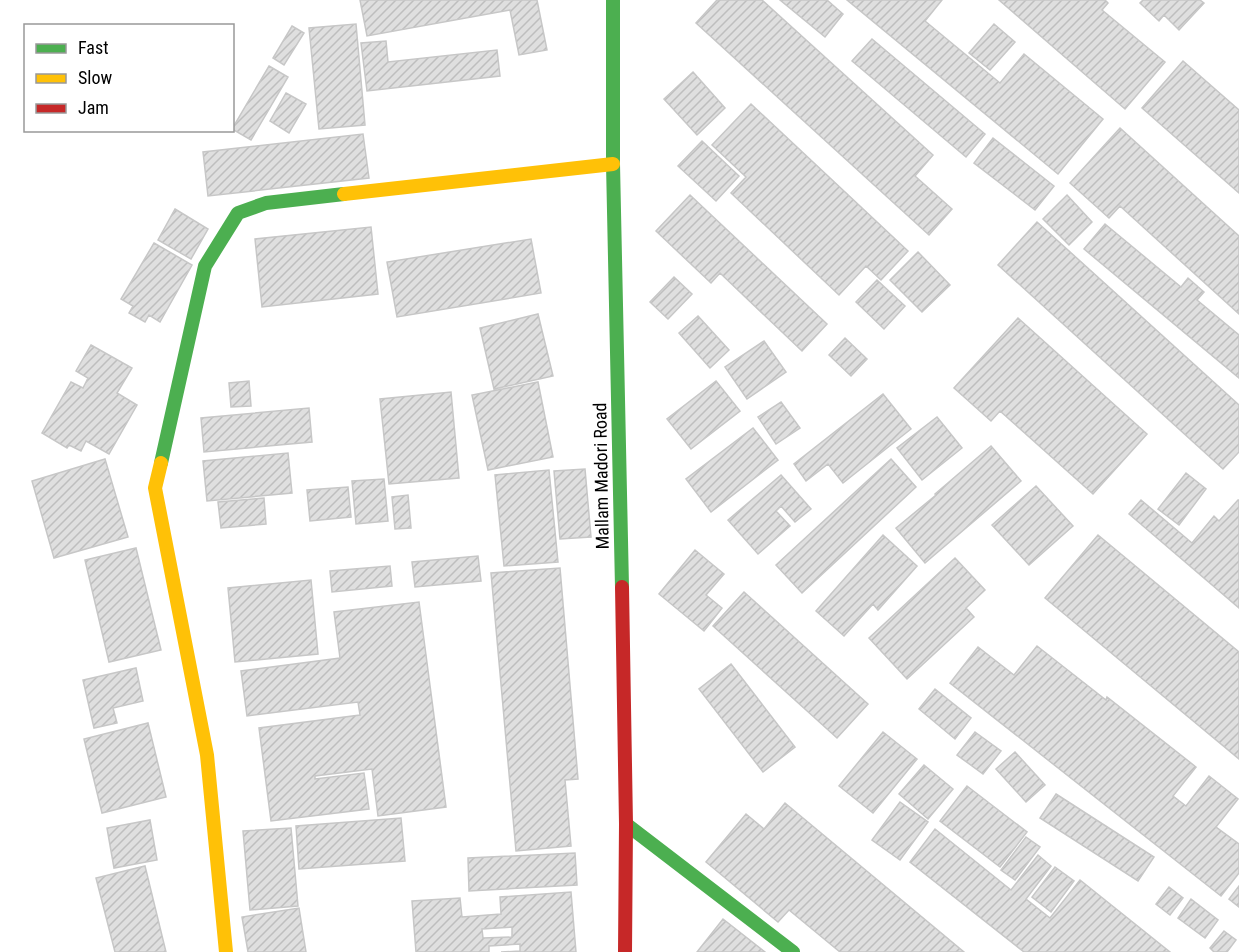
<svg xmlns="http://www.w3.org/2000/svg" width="1239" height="952" viewBox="0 0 1239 952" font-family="'Roboto Condensed',sans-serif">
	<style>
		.building { fill: url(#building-hatch); stroke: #c7c7c7; stroke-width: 1.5; fill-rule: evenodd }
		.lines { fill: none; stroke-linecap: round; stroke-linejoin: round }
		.fast { stroke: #4caf50; stroke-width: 14 }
		.slow { stroke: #ffc107; stroke-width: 14 }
		.jam { stroke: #c62828; stroke-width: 14 }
		.labels { text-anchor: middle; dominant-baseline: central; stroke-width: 4.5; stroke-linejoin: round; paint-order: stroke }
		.street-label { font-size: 18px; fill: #000; stroke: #fff }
	</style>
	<defs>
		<pattern id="building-hatch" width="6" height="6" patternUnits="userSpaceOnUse" patternTransform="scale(1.5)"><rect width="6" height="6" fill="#dfdfdf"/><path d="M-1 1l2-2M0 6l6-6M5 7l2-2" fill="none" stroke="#bebebe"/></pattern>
	</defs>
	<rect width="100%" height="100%" fill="#fff"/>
	<path class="building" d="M360,0H537L547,50L519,55L510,10L367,36Z
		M717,0H762L933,155L915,176L952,209L929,235L696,23Z
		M780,0H827L843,14L825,37Z
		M847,0H942L925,21L1000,83L1024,54L1103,119L1058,174Z
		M999,0H1105L1108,3L1102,10L1165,62L1125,109Z
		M1143,0H1200L1204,3L1179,30L1164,15L1159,21L1140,3Z
		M356,24L365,125L319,129L309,28Z
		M994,24L1015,42L990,70L969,53Z
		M292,26L304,33L284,65L273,58Z
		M872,39L985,134L966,157L852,61Z
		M386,41L388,62L497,50L500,76L367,91L361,43Z
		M1183,61L1239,110V193L1142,108Z
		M269,66L288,77L251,140L232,129Z
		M693,72L725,108L697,135L664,99Z
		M286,93L306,104L289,133L270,121Z
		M751,104L908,251L881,280L866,266L839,295L731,193L746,177L712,145Z
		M1120,128L1239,236V314L1120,206L1109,218L1070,183Z
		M363,134L369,178L208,196L203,152Z
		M993,138L1054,186L1035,210L974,163Z
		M702,141L739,176L716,201L678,166Z
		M690,195L827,324L802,351L720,273L711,283L656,231Z
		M1067,195L1092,222L1069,245L1043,219Z
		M175,209L208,229L191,259L158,240Z
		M1037,222L1239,405V452L1223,469L998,265Z
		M1105,224L1181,287L1188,278L1204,292L1197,300L1239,335V378L1084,249Z
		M371,227L378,294L262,307L255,239Z
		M531,239L541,293L397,317L387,262Z
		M154,243L192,265L160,322L149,315L145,322L129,313L133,306L121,299Z
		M918,252L950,285L922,312L890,280Z
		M674,277L692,294L668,319L650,302Z
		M877,280L905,306L884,329L856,302Z
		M538,314L553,376L494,389L480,328Z
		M698,316L729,350L710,368L679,333Z
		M1018,318L1147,434L1093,494L1000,411L991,421L954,388Z
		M845,338L867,359L851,376L829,355Z
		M764,341L786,372L747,399L725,367Z
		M91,345L132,368L117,393L137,405L109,454L86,441L81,451L69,445L67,448L42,433L71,382L83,388L88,378L76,371Z
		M249,381L251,406L231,407L229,383Z
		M716,381L740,411L691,449L667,419Z
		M538,382L553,457L488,470L472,395Z
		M451,392L459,478L389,484L380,399Z
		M883,394L911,429L843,483L828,464L806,481L794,464Z
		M781,402L800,428L776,444L758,417Z
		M309,408L312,442L204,452L201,418Z
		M937,417L962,448L922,480L897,448Z
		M753,428L778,460L711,512L686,479Z
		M991,446L1021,481L925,563L896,528L936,495L935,494Z
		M288,453L292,493L207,501L203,461Z
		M105,459L128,537L54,558L32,481Z
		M891,459L916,487L802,593L776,565Z
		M585,469L591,537L560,539L554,471Z
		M549,470L558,562L504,566L495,475Z
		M1186,473L1206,489L1179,525L1158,509Z
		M781,475L811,509L795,522L781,506L776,511L790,526L758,554L728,520Z
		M384,479L388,521L356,524L352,481Z
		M1036,486L1073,526L1029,565L992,525Z
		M348,487L351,517L310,521L307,490Z
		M408,495L411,528L395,529L392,497Z
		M264,498L266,524L221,528L218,502Z
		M1141,500L1192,543L1214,516L1219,521L1238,500H1239V608L1129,514Z
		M883,535L917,566L878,610L873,604L844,636L816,611Z
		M1098,535L1239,652V759L1045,598Z
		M136,548L161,650L109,662L85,560Z
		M695,550L724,574L706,595L722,608L704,631L659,594Z
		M478,556L481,581L415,587L412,562Z
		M955,558L985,590L966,608L974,617L907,679L869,638Z
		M390,566L392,586L332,592L330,571Z
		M560,568L578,779L565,780L571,846L516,851L491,573Z
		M311,580L318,654L235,662L228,588Z
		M744,592L868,704L837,738L713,626Z
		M419,602L446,807L378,816L372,769L315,776V779L364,773L369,809L271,821L259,728L360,715L358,702L247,716L241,671L340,658L334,612Z
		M1037,646L1106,700L1107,697L1196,767L1173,796L1186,806L1209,776L1238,799L1216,827L1239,844V873L1221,896L950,683L978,647L1014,675Z
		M731,664L795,747L763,772L699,689Z
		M136,668L143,701L113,708L117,723L94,728L83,680Z
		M935,689L971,718L955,739L919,709Z
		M148,723L166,797L102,813L84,739Z
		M883,732L917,759L873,813L839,786Z
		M975,732L1001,751L983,774L957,755Z
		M1015,752L1045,785L1026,802L996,769Z
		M924,765L953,789L928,819L899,794Z
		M967,786L1027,832L1000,867L940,821Z
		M1056,794L1154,857L1138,881L1040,818Z
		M900,802L928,822L900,860L872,840Z
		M785,803L964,952H840L789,910L778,922L706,862L746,814L764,829Z
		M401,818L405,861L299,869L296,826Z
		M150,820L157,860L114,868L107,828Z
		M291,828L298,906L250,910L243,831Z
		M935,829L1011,890L1038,855L1051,866L1026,899L1050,918L1080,880L1170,952H1024L910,862Z
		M1026,837L1040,847L1015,880L1001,870Z
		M575,853L577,885L469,891L468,858Z
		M145,866L166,952H115L96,878Z
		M1055,867L1074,881L1051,912L1032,897Z
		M1239,886V907L1229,899Z
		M1169,887L1183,898L1170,915L1156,904Z
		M571,892L576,952H501L520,951V944L489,946V952H416L412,901L460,898L462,917L501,914L500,897ZM512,927V937L483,938L482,929Z
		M1191,899L1218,920L1205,938L1178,918Z
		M299,908L306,952H248L242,917Z
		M723,919L765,952H697Z
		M1224,931L1236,940L1227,952H1214L1210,948Z"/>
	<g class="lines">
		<path class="fast" d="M613,0V164L622,587
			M161,463L205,266L238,213L266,203L344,194
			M626,824L793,952"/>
		<path class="slow" d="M344,194L613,164
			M161,463L155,488L207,755L226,952"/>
		<path class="jam" d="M622,587L626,824L625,952"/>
	</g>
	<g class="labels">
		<g class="street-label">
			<text transform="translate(601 476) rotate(-91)">Mallam Madori Road</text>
		</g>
	</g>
	<rect x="24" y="24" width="210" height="108" fill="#ffffff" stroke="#999999" stroke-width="1.5"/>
	<rect x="36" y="44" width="30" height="9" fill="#4caf50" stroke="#999999" stroke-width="1.5"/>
	<text x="78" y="54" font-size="18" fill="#000000">Fast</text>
	<rect x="36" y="74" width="30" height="9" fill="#ffc107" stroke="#999999" stroke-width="1.5"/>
	<text x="78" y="84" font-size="18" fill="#000000">Slow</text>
	<rect x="36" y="104" width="30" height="9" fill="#c62828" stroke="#999999" stroke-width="1.5"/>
	<text x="78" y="114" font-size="18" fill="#000000">Jam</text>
</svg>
